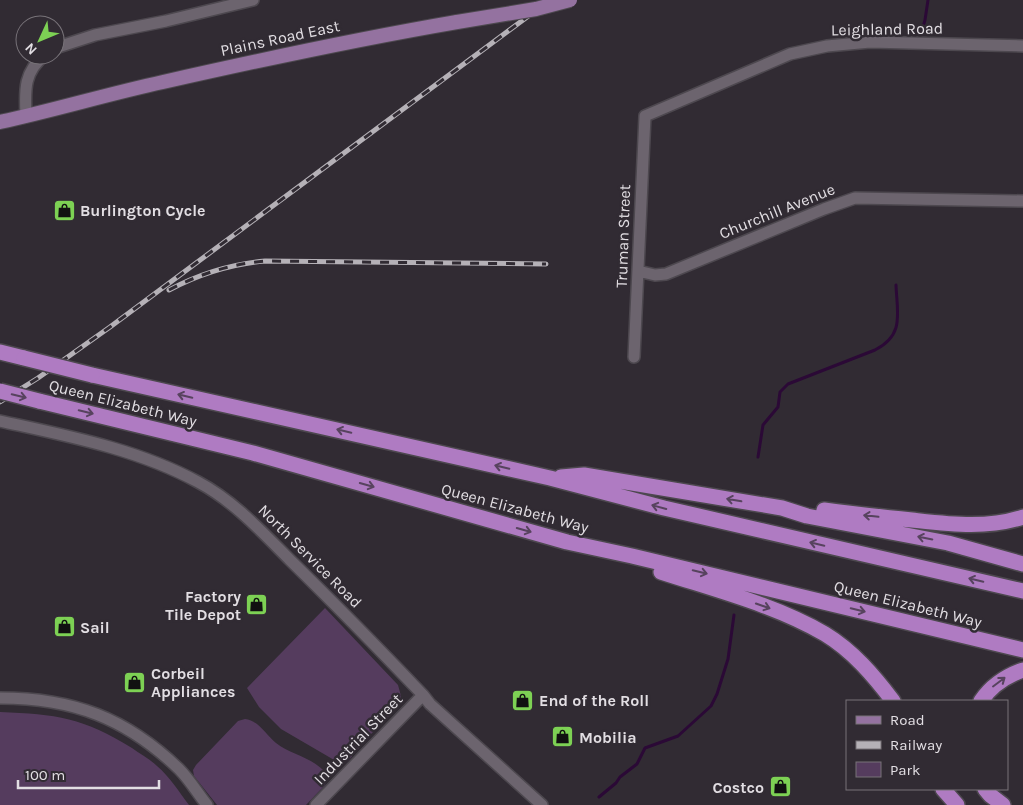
<svg xmlns="http://www.w3.org/2000/svg" width="1023" height="805" viewBox="0 0 1023 805" font-family="Karla,sans-serif">
	<style>
		.green { fill: #553c5e }
		.lines { fill: none; stroke-linecap: round; stroke-linejoin: round }
		.stream { stroke: #2b0936; stroke-width: 3 }
		.minor-casing { stroke: #4d484f; stroke-width: 14 }
		.major-casing { stroke: #4d484f; stroke-width: 16 }
		.highway-casing { stroke: #4d484f; stroke-width: 18 }
		.minor { stroke: #6c646e; stroke-width: 11 }
		.major { stroke: #9472a0; stroke-width: 14 }
		.highway { stroke: #af7bc2; stroke-width: 15 }
		.rail-casing { stroke: #b5b1b7; stroke-width: 5 }
		.rail { stroke: #312b33; stroke-width: 3; stroke-dasharray: 9; stroke-linecap: butt }
		.major-bridge-casing { stroke: #4d484f; stroke-width: 16; stroke-linecap: butt }
		.highway-bridge-casing { stroke: #4d484f; stroke-width: 18; stroke-linecap: butt }
		.major-bridge { stroke: #9472a0; stroke-width: 14 }
		.highway-bridge { stroke: #af7bc2; stroke-width: 15 }
		.oneway { stroke: #57435e }
		.labels { text-anchor: middle; dominant-baseline: central; stroke-width: 5; stroke-linejoin: round; paint-order: stroke }
		.street-label { font-size: 16px; fill: #e2dee3; stroke: #312b33 }
		.poi-label { font-size: 16px; font-weight: bold; fill: #e2dee3; stroke: #312b33; text-anchor: start }
	</style>
	<rect width="100%" height="100%" fill="#312b33"/>
	<path class="green" d="M325,608L398,685L401,696L398,707L372,733L348,761L341,764L281,729L259,707L247,688Z
		M0,712C56,714 84,718 132,748C140,754 150,759 157,766C170,777 179,792 189,805H0Z
		M245,719C258,720 266,735 276,743C290,754 310,757 323,770C327,775 327,780 325,785L306,805H217L194,776L193,770L196,765L238,721Z"/>
	<g class="lines">
		<path class="stream" d="M921,34L925,20L928,0
			M758,457L763,425L778,407L780,392L788,384L875,350C905,335 897,313 896,285
			M599,797L616,783L620,777L637,764L645,748L678,736L711,706L717,694L728,659L734,615"/>
		<defs>
			<path id="minor" d="M55,48L95,35L166,21L253,0
				M26,116C25,92 23,72 45,55
				M638,271L655,275L666,274L824,209L855,198L1023,201
				M634,357L645,116L790,54L827,46L870,42L1023,46
				M0,421C68,436 137,449 198,482C234,501 262,532 290,560C335,604 379,649 423,695L430,704L542,805
				M0,698C73,698 126,718 179,769C190,780 198,794 207,805
				M316,805L423,695"/>
			<path id="major" d="M0,122C55,110 108,94 163,82C260,60 358,39 457,22"/>
			<path id="highway" d="M0,352L24,358
				M92,375L550,478L664,508L1023,591
				M39,401L253,453L567,542L632,556L1023,650
				M561,477L584,475L782,508L807,516L948,543L1023,564
				M824,510C853,514 882,517 912,520C949,524 987,529 1023,517
				M661,572C716,590 775,605 825,634C853,651 874,676 893,701
				M981,701C991,686 1006,676 1023,670
				M943,789L957,805
				M985,789L990,795L1003,805"/>
		</defs>
		<use href="#minor" class="minor-casing"/>
		<use href="#major" class="major-casing"/>
		<use href="#highway" class="highway-casing"/>
		<use href="#minor" class="minor"/>
		<use href="#major" class="major"/>
		<use href="#highway" class="highway"/>
		<defs>
			<path id="rail" d="M169,290C199,274 231,264 265,261L546,264
				M0,402L38,378L110,327L550,0"/>
		</defs>
		<use href="#rail" class="rail-casing"/>
		<use href="#rail" class="rail"/>
		<defs>
			<path id="major-bridge" d="M457,22L536,9L570,0"/>
			<path id="highway-bridge" d="M24,358L92,375
				M0,391L39,401"/>
		</defs>
		<use href="#major-bridge" class="major-bridge-casing"/>
		<use href="#highway-bridge" class="highway-bridge-casing"/>
		<use href="#major-bridge" class="major-bridge"/>
		<use href="#highway-bridge" class="highway-bridge"/>
	</g>
	<defs><path id="oneway-shaft" d="M-6 0H5M1.5-3L5.5 0L1.5 3" fill="none" stroke-width="1.6" stroke-linecap="round" stroke-linejoin="round" transform="scale(1.25)"/></defs>
	<g class="oneway">
		<use href="#oneway-shaft" transform="translate(19 396) rotate(14)"/>
		<use href="#oneway-shaft" transform="translate(185 396) rotate(-167)"/>
		<use href="#oneway-shaft" transform="translate(86 412) rotate(14)"/>
		<use href="#oneway-shaft" transform="translate(344 431) rotate(-167)"/>
		<use href="#oneway-shaft" transform="translate(502 467) rotate(-167)"/>
		<use href="#oneway-shaft" transform="translate(367 485) rotate(16)"/>
		<use href="#oneway-shaft" transform="translate(734 500) rotate(-170)"/>
		<use href="#oneway-shaft" transform="translate(659 507) rotate(-165)"/>
		<use href="#oneway-shaft" transform="translate(871 516) rotate(-174)"/>
		<use href="#oneway-shaft" transform="translate(524 530) rotate(16)"/>
		<use href="#oneway-shaft" transform="translate(925 538) rotate(-169)"/>
		<use href="#oneway-shaft" transform="translate(817 544) rotate(-167)"/>
		<use href="#oneway-shaft" transform="translate(700 572) rotate(14)"/>
		<use href="#oneway-shaft" transform="translate(976 580) rotate(-167)"/>
		<use href="#oneway-shaft" transform="translate(763 606) rotate(19)"/>
		<use href="#oneway-shaft" transform="translate(858 610) rotate(14)"/>
		<use href="#oneway-shaft" transform="translate(999 682) rotate(-37)"/>
	</g>
	<defs>
		<symbol id="shop-square" viewBox="-11 -11 22 22"><rect x="-9" y="-9" width="18" height="18" rx="4" fill="#7dd154" stroke="#312b33"/><path d="M-5-2.5h2.3a2.7 3.5 0 0 1 5.4 0H5L5.5 6h-11ZM-1.5-2.5h3a1.5 2.3 0 0 0-3 0Z" fill="#111"/></symbol>
	</defs>
	<g fill-rule="evenodd">
		<use href="#shop-square" x="52" y="198" width="25" height="25"/>
		<use href="#shop-square" x="244" y="592" width="25" height="25"/>
		<use href="#shop-square" x="52" y="614" width="25" height="25"/>
		<use href="#shop-square" x="122" y="670" width="25" height="25"/>
		<use href="#shop-square" x="510" y="688" width="25" height="25"/>
		<use href="#shop-square" x="550" y="724" width="25" height="25"/>
		<use href="#shop-square" x="768" y="774" width="25" height="25"/>
	</g>
	<g class="labels">
		<g class="street-label">
			<text transform="translate(887 29) rotate(-1)">Leighland Road</text>
			<text transform="translate(280 38) rotate(-12)">Plains Road East</text>
			<text transform="translate(777 211) rotate(-22)">Churchill Avenue</text>
			<text transform="translate(623 236) rotate(-88)">Truman Street</text>
			<text transform="translate(123 403) rotate(14)">Queen Elizabeth Way</text>
			<text transform="translate(515 508) rotate(15)">Queen Elizabeth Way</text>
			<text transform="translate(310 556) rotate(45)">North Service Road</text>
			<text transform="translate(908 604) rotate(14)">Queen Elizabeth Way</text>
			<text transform="translate(358 739) rotate(-46)">Industrial Street</text>
		</g>
		<g class="poi-label">
			<text x="80" y="210">Burlington Cycle</text>
			<text x="241" y="596" text-anchor="end">Factory<tspan x="241" dy="18">Tile Depot</tspan></text>
			<text x="80" y="627">Sail</text>
			<text x="151" y="673">Corbeil<tspan x="151" dy="18">Appliances</tspan></text>
			<text x="539" y="700">End of the Roll</text>
			<text x="579" y="737">Mobilia</text>
			<text x="764" y="787" text-anchor="end">Costco</text>
		</g>
	</g>
	<rect x="846" y="700" width="162" height="90" fill="#312b33" stroke="#787379"/>
	<rect x="856" y="716" width="25" height="8" fill="#9472a0" stroke="#787379"/>
	<text x="890" y="725" font-size="15" fill="#e2dee3">Road</text>
	<rect x="856" y="741" width="25" height="8" fill="#b5b1b7" stroke="#787379"/>
	<text x="890" y="750" font-size="15" fill="#e2dee3">Railway</text>
	<rect x="856" y="762" width="25" height="15" fill="#553c5e" stroke="#787379"/>
	<text x="890" y="775" font-size="15" fill="#e2dee3">Park</text>
	<g transform="translate(40 40) rotate(226)"><circle r="24" fill="#312b33" stroke="#787379"/>
	<path d="M0-4L9 19L0 12L-9 19Z" fill="#7dd154"/>
	<text y="-8" font-size="14" font-weight="bold" text-anchor="middle" fill="#e2dee3">N</text>
	</g>
	<path d="M18 780v8h141v-8" fill="none" stroke="#e2dee3" stroke-width="2.5"/>
	<text x="25" y="780" font-size="15" fill="#e2dee3" stroke="#312b33" stroke-width="4" paint-order="stroke">100 m</text>
</svg>
